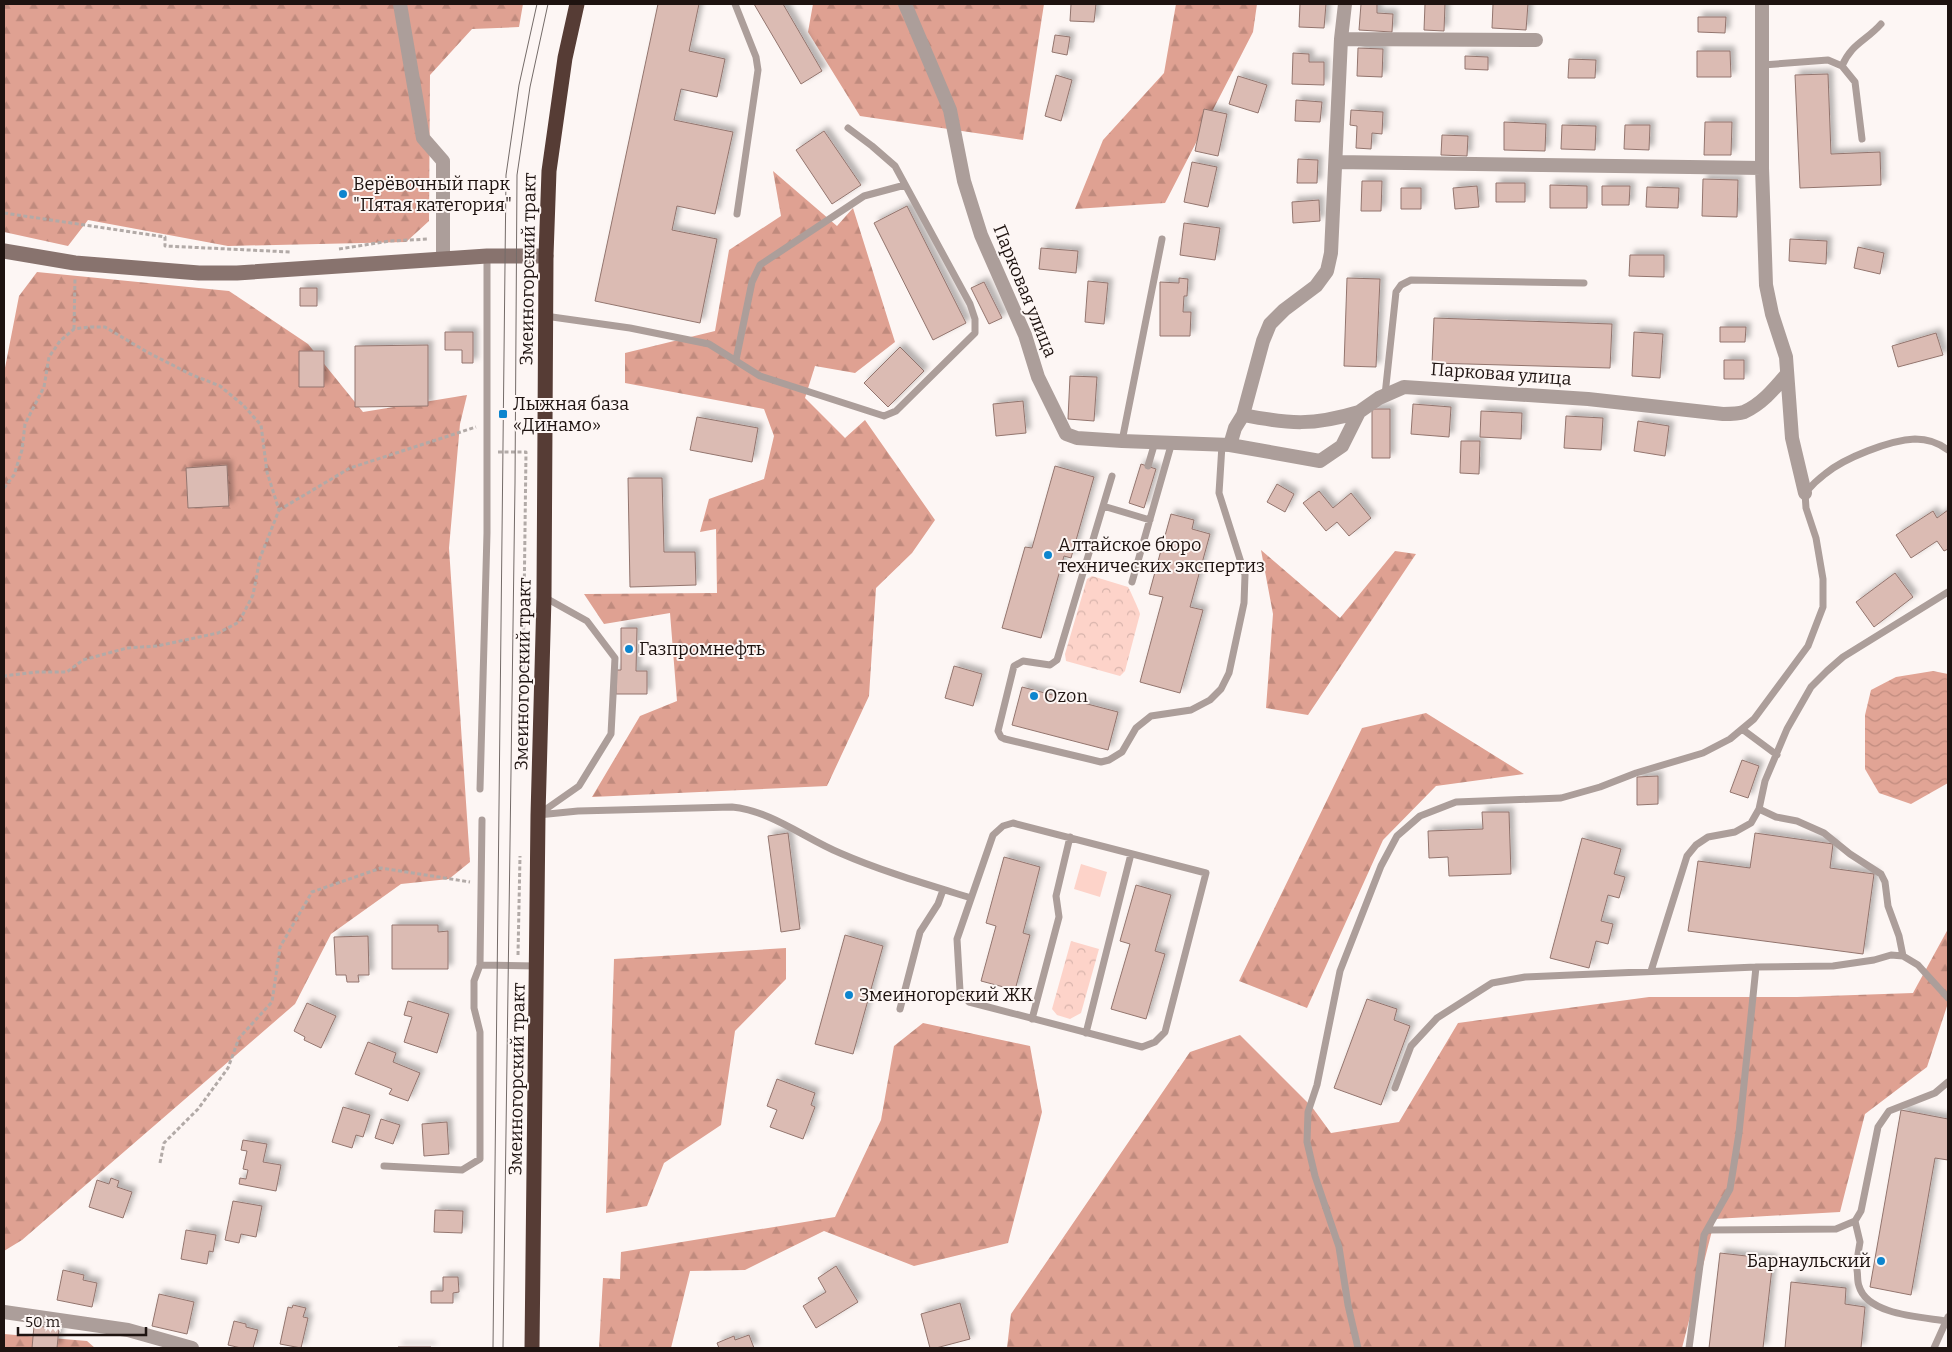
<svg xmlns="http://www.w3.org/2000/svg" width="1952" height="1352" viewBox="0 0 1952 1352" font-family="Bitter,serif">
	<style>
		.forest { fill: url(#forest-firs) }
		.park { fill: url(#park-crowns) }
		.pitch { fill: #fdd3c9 }
		.water { fill: url(#water-waves) }
		.building { fill: #dbbbb3; stroke: #93756e; filter: url(#shadow) }
		.lines { fill: none; stroke-linecap: round; stroke-linejoin: round }
		.path { stroke: #b2aaa7; stroke-width: 3; stroke-dasharray: 4 2.5; stroke-linecap: butt }
		.lane { stroke: #ac9e9a; stroke-width: 7 }
		.street { stroke: #ac9e9a; stroke-width: 14 }
		.secondary { stroke: #88736e; stroke-width: 15 }
		.highway { stroke: #563c35; stroke-width: 15 }
		.tram { stroke: #746b68; stroke-width: 1 }
		.poi-dot { fill: #0d85ce; stroke: #fdf6f4; stroke-width: 2 }
		.labels { text-anchor: middle; dominant-baseline: central; stroke-width: 4; stroke-linejoin: round; paint-order: stroke }
		.poi-label { font-size: 18px; fill: #1e1310; stroke: #fdf6f4; text-anchor: start }
		.street-label { font-size: 18px; fill: #1e1310; stroke: #fdf6f4 }
	</style>
	<defs>
		<pattern id="forest-firs" width="22" height="20" patternUnits="userSpaceOnUse" patternTransform="scale(1.25)"><rect width="22" height="20" fill="#dfa192"/><path d="M5 1l3.5 6h-7zM16 11l3.5 6h-7z" fill="#bf8a7d"/></pattern>
		<pattern id="park-crowns" width="20" height="18" patternUnits="userSpaceOnUse" patternTransform="scale(1.25)"><rect width="20" height="18" fill="#fdd3c9"/><path d="M2 6a3 3 0 1 1 6 0M12 15a3 3 0 1 1 6 0" fill="none" stroke="#d8b4ac"/></pattern>
		<pattern id="water-waves" width="16" height="10" patternUnits="userSpaceOnUse" patternTransform="scale(1.25)"><rect width="16" height="10" fill="#e1a495"/><path d="M0 5q4-4 8 0t8 0" fill="none" stroke="#c18c7f"/></pattern>
		<filter id="shadow"><feDropShadow dx="4.5" dy="-4.5" stdDeviation="2.5" flood-color="#0004"/></filter>
	</defs>
	<rect width="100%" height="100%" fill="#fdf6f4"/>
	<path class="forest" d="M4,4H523L519,27L472,29L430,75L429,221L406,242L228,246L88,220L68,246L4,232Z
		M813,4H1044L1023,140L860,116L808,32Z
		M1176,4H1257L1253,32L1165,203L1075,209L1103,140L1164,73Z
		M773,171L837,226L853,208L895,342L855,373L815,366L805,398L845,438L865,420L935,520L912,553L876,588L869,696L827,786L592,797L640,716L677,701L670,613L604,624L584,594L717,593L716,529L700,532L709,499L764,479L774,436L764,409L625,383V353L715,331L729,250L781,216Z
		M37,272L229,291L308,344L363,412L467,395L460,424L449,548L470,862L449,879L401,884L331,934L295,1004L22,1240L4,1251V373L19,296Z
		M1261,550L1340,618L1395,551L1416,554L1308,715L1266,708L1273,614Z
		M1426,713L1524,774L1436,786L1383,840L1307,1008L1239,981L1362,728Z
		M1948,929V1003L1927,1067L1865,1114L1840,1212L1715,1219L1682,1348H1007L1011,1314L1190,1052L1240,1035L1312,1107L1331,1133L1399,1122L1458,1023L1649,997H1797L1913,993Z
		M786,948V979L735,1031L721,1125L664,1163L647,1206L606,1213L614,959Z
		M923,1023L1030,1046L1042,1112L1008,1243L914,1266L824,1231L745,1270L690,1271L671,1348H599L603,1278L620,1279L621,1252L835,1217L881,1120L894,1046Z
		M4,1334L87,1341L95,1348H4Z"/>
	<path class="park" d="M1092,576L1128,587C1129,588 1140,612 1140,614L1125,671L1120,676L1066,661L1065,654L1087,579Z
		M1071,941L1099,949L1081,1013L1070,1019L1057,1015L1052,1009Z"/>
	<path class="pitch" d="M1081,864L1107,872L1100,897L1074,889Z"/>
	<path class="water" d="M1933,671L1948,674V783L1911,804L1879,793L1865,769V715L1871,690L1896,677Z"/>
	<path class="building" d="M658,4H699L689,51L725,59L717,97L681,89L674,120L733,132L715,214L677,206L672,230L717,239L700,323L595,301Z
		M754,4H783L822,71L801,84Z
		M1071,4H1096L1094,22L1070,21Z
		M1300,4H1326L1324,28L1299,27Z
		M1361,4H1377V13L1393,14L1392,32L1359,30Z
		M1425,4H1445L1444,31L1424,30Z
		M1493,4H1528L1526,30L1492,28Z
		M1698,17H1726L1725,33L1698,32Z
		M1055,35L1070,37L1067,55L1052,52Z
		M1358,48L1383,49L1382,77L1357,76Z
		M1697,51H1730L1731,77H1697Z
		M1293,53L1309,54V62H1324V85L1292,84Z
		M1465,56L1488,57V70L1465,69Z
		M1569,59L1596,60L1595,78H1568Z
		M1828,74L1831,154L1880,152L1881,185L1800,188L1795,75Z
		M1056,75L1072,80L1061,121L1045,116Z
		M1238,76L1267,85L1258,113L1229,104Z
		M1296,100L1322,102L1320,122L1295,121Z
		M1204,109L1227,114L1218,156L1195,151Z
		M1351,110L1383,112L1382,134L1372,133L1371,149L1356,148L1357,126L1350,125Z
		M1504,122L1546,124L1545,151L1504,150Z
		M1705,122H1732L1731,155H1704Z
		M1562,125L1596,126L1595,150L1561,149Z
		M1625,125H1650L1649,150L1624,149Z
		M824,131L861,185L832,204L796,150Z
		M1442,135L1468,136L1467,156L1441,155Z
		M1298,159L1318,160L1317,183H1297Z
		M1192,162L1217,167L1208,207L1184,202Z
		M1703,179L1738,180L1737,217L1702,216Z
		M1362,181H1382L1381,211H1361Z
		M1496,183H1525V202H1496Z
		M1550,185L1587,186V208H1550Z
		M1477,186L1479,207L1455,209L1453,188Z
		M1602,186H1630L1629,205H1602Z
		M1647,187L1679,188L1678,208L1646,207Z
		M1401,188H1421V209H1401Z
		M1319,200L1320,221L1293,223L1292,202Z
		M907,206L966,323L933,340L874,223Z
		M1184,223L1220,228L1215,260L1180,255Z
		M1790,239L1827,241L1826,264L1789,261Z
		M1858,247L1884,253L1880,274L1854,268Z
		M1041,248L1078,251L1076,273L1039,269Z
		M1630,255H1664V277L1629,276Z
		M1179,278L1188,279L1187,296H1184L1183,312H1191L1190,336H1160V282L1179,283Z
		M1347,278L1380,279L1376,367L1344,366Z
		M1088,281L1108,283L1104,324L1085,322Z
		M984,282L1002,318L989,324L971,288Z
		M300,288H317V306H300Z
		M1434,318L1612,324L1610,368L1432,363Z
		M1720,327H1746L1745,342H1720Z
		M445,332H473V363H462V350H445Z
		M1634,332L1663,334L1660,378L1632,376Z
		M1936,333L1943,355L1898,367L1892,346Z
		M428,345V406L355,407V346Z
		M900,347L924,371L888,407L864,383Z
		M299,351H324V387H299Z
		M1724,360H1744V379H1724Z
		M1070,376L1097,377L1094,421L1068,419Z
		M1023,401L1026,433L996,436L993,404Z
		M1413,404L1451,407L1449,437L1411,434Z
		M1372,409H1390V458H1372Z
		M1481,411L1522,413L1521,439L1480,437Z
		M1566,416L1603,418L1601,450L1564,448Z
		M697,417L758,428L752,462L690,450Z
		M1638,421L1669,426L1665,456L1634,451Z
		M1461,441H1480L1479,474L1460,473Z
		M1141,464L1156,469L1144,508L1129,503Z
		M227,465L229,506L188,508L186,468Z
		M1055,466L1094,477L1071,558L1064,556L1041,638L1002,628L1025,547L1032,548Z
		M628,478H662L664,552H695L696,585L630,587Z
		M1277,484L1294,494L1285,512L1267,502Z
		M1319,491L1333,508L1351,493L1371,518L1349,536L1337,522L1326,531L1303,503Z
		M1948,510V549L1944,551L1937,541L1911,558L1896,535L1933,511L1937,518Z
		M1171,514L1194,520L1192,529L1210,534L1190,607L1203,610L1180,693L1140,682L1163,597L1149,594Z
		M1895,573L1913,597L1874,627L1856,602Z
		M621,628H637L636,671H647V694H616V670H621Z
		M954,666L982,674L973,706L945,698Z
		M1022,687L1118,712L1108,750L1012,725Z
		M1742,760L1759,766L1748,798L1730,792Z
		M1658,776V804L1637,805V777Z
		M1482,812H1509L1511,874L1449,876L1448,857L1429,858L1428,831L1483,829Z
		M788,833L800,929L781,932L768,836Z
		M1755,833L1833,844L1830,868L1874,874L1863,954L1688,931L1698,861L1750,868Z
		M1582,838L1621,849L1614,874L1625,877L1619,898L1608,895L1601,921L1613,924L1608,944L1596,941L1589,968L1550,958Z
		M1004,857L1040,867L1023,933L1030,935L1015,990L981,981L996,926L986,923Z
		M1136,885L1171,895L1155,951L1165,954L1146,1019L1111,1009L1130,944L1120,941Z
		M392,925H438V932L448,931V969H392Z
		M845,935L883,946L853,1054L815,1044Z
		M368,936L369,975H358L359,982H347L346,975H336L334,937Z
		M1367,999L1397,1009L1394,1020L1410,1026L1381,1105L1334,1088Z
		M408,1001L449,1014L437,1053L404,1042L412,1017L404,1015Z
		M307,1003L336,1016L321,1048L304,1040L305,1037L294,1031Z
		M368,1042L396,1053L393,1062L420,1073L408,1101L389,1094L392,1089L355,1074Z
		M777,1079L815,1093L811,1105L815,1107L803,1139L770,1127L777,1110L767,1106Z
		M343,1107L370,1115L363,1137L356,1135L352,1148L332,1142Z
		M1901,1110L1948,1119V1160L1935,1158L1911,1295L1870,1287Z
		M381,1119L400,1125L393,1144L375,1138Z
		M447,1122L449,1154L424,1156L422,1124Z
		M243,1140L267,1144L263,1162L281,1165L276,1191L239,1184L240,1178L246,1179L248,1170L243,1169L247,1151L241,1150Z
		M111,1178L119,1181L117,1187L132,1192L123,1218L89,1207L97,1180L109,1184Z
		M233,1201L262,1206L256,1237L241,1234L239,1243L225,1240Z
		M435,1210L463,1211L462,1233L434,1232Z
		M186,1230L216,1235L213,1252L209,1251L207,1264L181,1259Z
		M1720,1253L1773,1259L1763,1348H1709Z
		M836,1266L858,1302L816,1328L803,1306L826,1292L818,1278Z
		M63,1270L84,1275L83,1280L97,1283L92,1307L57,1300Z
		M443,1277H458L459,1292L453,1293V1303H431V1291H443Z
		M1791,1282L1846,1288L1845,1304L1865,1307L1861,1348H1785Z
		M159,1294L194,1302L187,1334L152,1326Z
		M960,1303L970,1339L936,1348H930L921,1314Z
		M293,1305L306,1308L303,1317L308,1318L301,1348L280,1344L288,1307L292,1308Z
		M234,1321L246,1324V1327L258,1330L253,1348H241L228,1345Z
		M34,1326L59,1328L57,1348H32Z
		M749,1335L754,1348H719L717,1343L734,1336L735,1340Z
		M398,1347H431V1348H398Z"/>
	<g class="lines">
		<path class="path" d="M4,213L165,237V246L290,252
			M339,249L390,241L429,239
			M74,329L75,277
			M498,452H526L522,762
			M4,488L14,475L22,450L25,424L44,387L49,357L60,341L74,329L90,327H105L147,352L190,374L220,386L243,405L261,425L267,472L279,510L260,558L253,595L239,622L218,633L157,646L127,648L83,660L67,672H37L4,676
			M279,510L350,468L476,427
			M518,955L520,856
			M160,1163L164,1143L198,1109L228,1068L239,1038L272,1002L280,947L312,892L381,868L470,882"/>
		<path class="lane" d="M735,4L756,57L758,70L737,214
			M1763,65L1828,60L1842,66L1855,82L1862,139
			M1842,66C1851,44 1866,41 1881,24
			M545,316L630,328L709,344L760,376L884,416L896,411L975,333V319L970,304L895,166L872,146L848,128
			M736,360L752,282L760,265L864,196L905,185
			M1385,395L1396,292L1401,285L1411,280L1584,283
			M1122,441L1162,239
			M1148,466L1155,442
			M1112,476L1057,660L1050,665L1023,661L1014,666L998,731L1001,737L1005,739L1101,762L1109,760L1122,752L1136,728L1151,716L1191,710L1210,700L1221,689L1229,673L1244,603L1245,575L1219,493L1222,445
			M1103,506L1150,520
			M1132,582L1172,442
			M1742,729L1777,755
			M480,789L487,533V256
			M1759,809L1776,817L1797,821L1824,833L1850,854L1881,874L1885,882L1888,906L1899,936L1903,956
			M539,814L579,786L611,734L615,658L587,621L544,597
			M538,815L578,811L732,807C772,811 804,838 840,853C881,871 929,885 971,898
			M1013,823L1206,873L1165,1032L1155,1042L1142,1047L969,1002L960,991L957,939L993,835L1003,826Z
			M480,965L537,966
			M1651,971L1687,856L1696,845L1708,837L1735,832L1751,823L1759,809L1765,781L1787,729L1811,687L1827,671L1843,657L1948,592
			M900,1009L920,932L938,904L943,890
			M1032,1019L1059,917L1056,896L1070,837
			M1086,1033L1131,854
			M1395,1088L1411,1046L1437,1018L1492,983L1525,977L1756,967L1833,966L1874,960L1891,955L1903,956L1918,965L1948,998
			M384,1166L462,1170L480,1159V1032L474,1008V981L480,965L482,820
			M1855,1221L1860,1242L1858,1254
			M1708,1230L1836,1229L1855,1221L1861,1211L1878,1127L1889,1111L1935,1093L1948,1082
			M1857,1270C1858,1275 1857,1281 1859,1286C1867,1315 1922,1317 1946,1321
			M1358,1348L1348,1305L1339,1247L1315,1176L1307,1142L1308,1112L1317,1085L1340,971L1381,866L1397,836L1420,816L1456,802L1561,798L1600,787L1636,773L1703,753L1730,739L1754,719L1808,646L1823,607V579L1816,538L1806,508L1805,493C1811,486 1817,480 1825,474C1844,458 1890,440 1915,439C1927,439 1939,443 1948,450
			M1689,1348L1704,1235L1730,1189L1739,1133L1756,967
			M1934,1348L1948,1317"/>
		<path class="street" d="M400,4L423,138L443,161V259
			M905,4L950,110L964,181L981,235L1025,335L1038,377L1066,434L1077,438L1122,441L1230,445L1235,428L1243,415L1263,341L1270,324L1284,310L1316,286L1327,271L1331,253L1341,39L1345,4
			M1762,4V168L1766,285L1772,314L1786,357L1792,438L1805,493
			M1341,39L1536,40
			M1336,162L1762,168
			M1243,415C1289,424 1313,426 1359,412
			M1230,445L1320,461L1342,446L1359,412L1379,398L1404,387L1588,399L1723,414C1730,414 1738,414 1744,412C1762,404 1775,388 1787,374
			M4,1312L128,1330L192,1348"/>
		<path class="secondary" d="M4,251L75,263L199,273H237L487,256H546"/>
		<path class="highway" d="M532,1348L538,815L544,597L546,256L549,171L565,58L577,4"/>
		<path class="tram" d="M493,1348L506,175L519,85L537,4
			M503,1348L515,483L517,175L530,87L548,4"/>
	</g>
	<g class="poi-dot">
		<circle cx="343" cy="194" r="5"/>
		<rect x="498" y="409" width="10" height="10" rx="2.5"/>
		<circle cx="1048" cy="555" r="5"/>
		<circle cx="629" cy="649" r="5"/>
		<circle cx="1034" cy="696" r="5"/>
		<circle cx="849" cy="995" r="5"/>
		<circle cx="1881" cy="1261" r="5"/>
	</g>
	<g class="labels">
		<g class="poi-label">
			<text x="353" y="184">Верёвочный парк<tspan x="353" dy="21">"Пятая категория"</tspan></text>
			<text x="513" y="404">Лыжная база<tspan x="513" dy="21">«Динамо»</tspan></text>
			<text x="1058" y="545">Алтайское бюро<tspan x="1058" dy="21">технических экспертиз</tspan></text>
			<text x="639" y="649">Газпромнефть</text>
			<text x="1044" y="696">Ozon</text>
			<text x="859" y="995">Змеиногорский ЖК</text>
			<text x="1871" y="1261" text-anchor="end">Барнаульский</text>
		</g>
		<g class="street-label">
			<text transform="translate(528 269) rotate(-89)">Змеиногорский тракт</text>
			<text transform="translate(1025 291) rotate(68)">Парковая улица</text>
			<text transform="translate(1501 374) rotate(4)">Парковая улица</text>
			<text transform="translate(523 674) rotate(-89)">Змеиногорский тракт</text>
			<text transform="translate(517 1079) rotate(-89)">Змеиногорский тракт</text>
		</g>
	</g>
	<rect width="1952" height="1352" fill="none" stroke="#1e1310" stroke-width="10"/>
	<path d="M18 1327v8h128v-8" fill="none" stroke="#1e1310" stroke-width="2.5"/>
	<text x="25" y="1327" font-size="15" fill="#1e1310" stroke="#fdf6f4" stroke-width="4" paint-order="stroke">50 m</text>
</svg>
